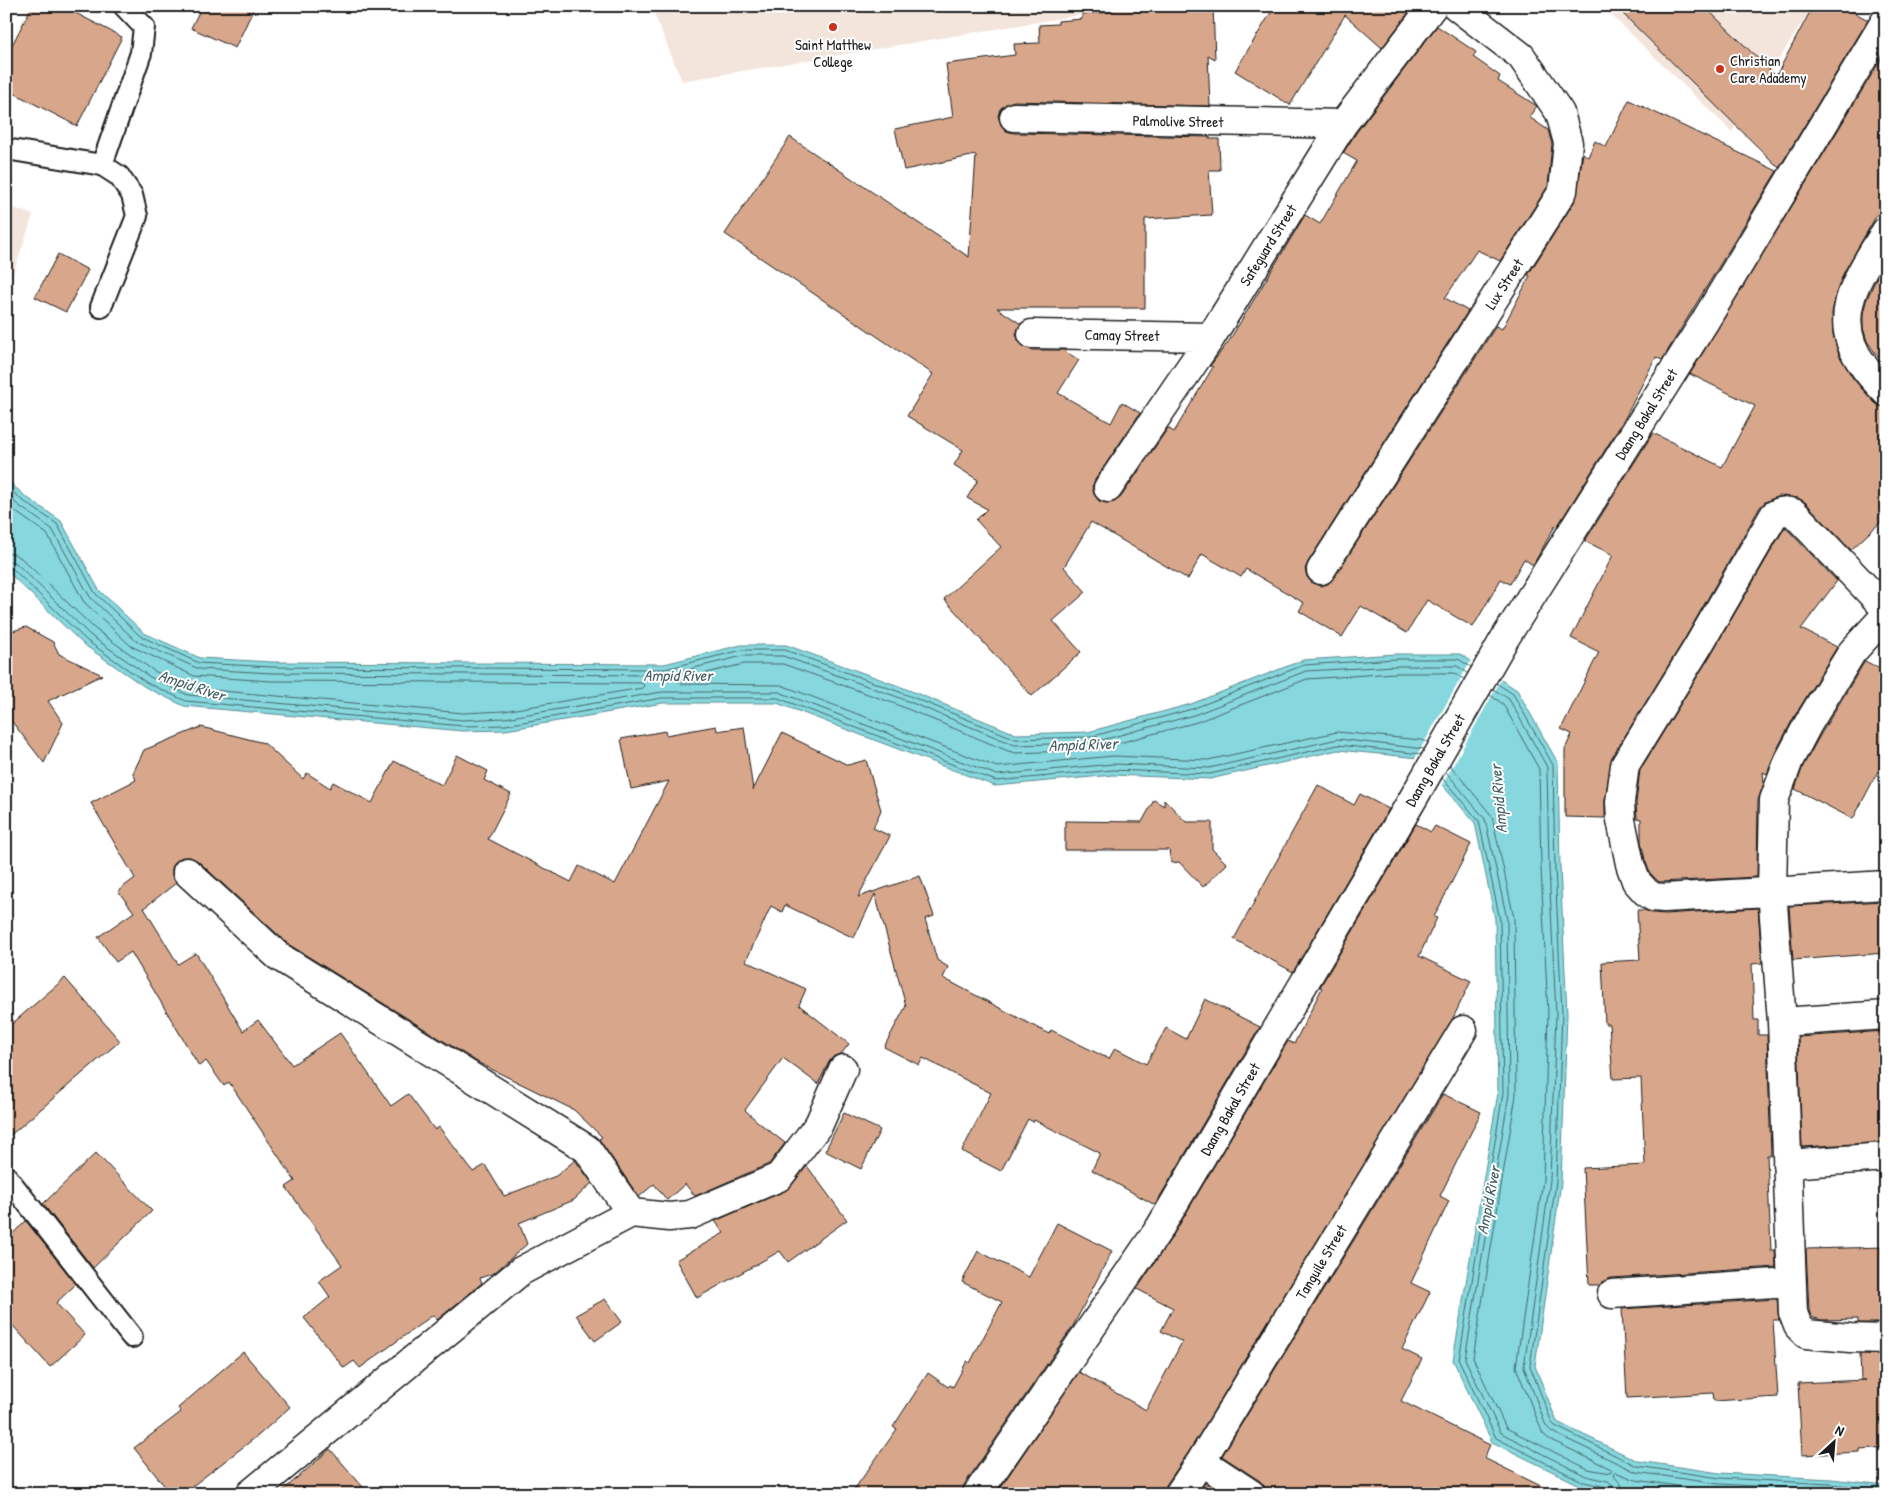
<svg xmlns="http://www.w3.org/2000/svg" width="1892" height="1500" viewBox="0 0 1892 1500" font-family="'Patrick Hand',sans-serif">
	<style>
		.built { fill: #f3e5dc }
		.water { fill: #86d7de; stroke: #5c8c90 }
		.pier { fill: #fff }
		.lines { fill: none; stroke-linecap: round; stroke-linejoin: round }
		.shore { stroke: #46676a; stroke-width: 1 }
		.building { fill: #d8a78b; stroke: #1c1c1c }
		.service-casing { stroke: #1c1c1c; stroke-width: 24 }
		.minor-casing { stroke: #1c1c1c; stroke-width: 31 }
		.tertiary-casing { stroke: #1c1c1c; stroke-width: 31 }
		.service { stroke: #fff; stroke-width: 20 }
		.minor { stroke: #fff; stroke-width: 28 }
		.tertiary { stroke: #fff; stroke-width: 28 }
		.poi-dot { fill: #c8321e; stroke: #fff; stroke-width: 2 }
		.labels { text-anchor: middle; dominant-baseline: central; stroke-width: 4; stroke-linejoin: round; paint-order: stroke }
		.poi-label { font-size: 15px; fill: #1c1c1c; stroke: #fff }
		.street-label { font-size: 15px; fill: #1c1c1c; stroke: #fff }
		.water-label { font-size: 16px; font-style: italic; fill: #415d60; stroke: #fff }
	</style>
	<rect width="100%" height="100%" fill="#fff"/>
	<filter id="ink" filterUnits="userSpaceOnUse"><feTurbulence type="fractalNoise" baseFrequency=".02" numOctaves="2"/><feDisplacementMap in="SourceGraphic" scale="10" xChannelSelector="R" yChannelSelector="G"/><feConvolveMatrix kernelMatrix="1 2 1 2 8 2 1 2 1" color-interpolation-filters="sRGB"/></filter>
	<g filter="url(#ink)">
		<path class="built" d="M651,6H1134L682,81Z
			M1602,6H1813L1732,132Z
			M6,205L33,215L6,295Z"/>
		<path class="water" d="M6,479L25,496L61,521L99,590L144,633L200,658L272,662L664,664L741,645H786L899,686L1016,734L1088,732L1191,704L1303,660L1395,654H1460L1517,690L1558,763L1560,867L1567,1014L1561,1182L1535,1366L1557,1422L1638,1461L1720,1473L1831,1479L1886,1485V1494H1614L1582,1486L1492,1442L1453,1360L1498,1093L1495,919L1475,823L1419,758L1338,750L1210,779L1113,775L995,786L777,703H663L506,730L463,731L184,706L145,687L83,644L6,570Z"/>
		<path class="pier" d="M1472,659L1502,678L1441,787L1418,761L1414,760Z"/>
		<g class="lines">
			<path class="shore" d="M6,486L22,500L57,524L95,593L140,636L199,663L272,667L665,669L742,650H785L897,691L1016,739L1090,737L1192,709L1304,665L1395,659H1458L1471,667
				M6,494L18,505L52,529L90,597L136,641L199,669L272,673L665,675L743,656H783L895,696L1015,745L1091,743L1194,715L1306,671L1395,666H1457L1468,673
				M6,505L47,534L84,602L131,646L194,676L271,681L642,683L644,686L642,688L504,711L463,713L190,688L154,671L95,629L21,558L14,554L6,553
				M6,560L16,563L90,635L150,677L188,695L463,720L505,718L662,692H779L997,775L1113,764L1209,768L1338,739L1424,749
				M6,567L12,568L86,640L147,683L186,701L463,726L506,725L662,698H778L996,781L1113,770L1210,774L1338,745L1421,754
				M1496,683L1513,694L1553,765L1555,868L1562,1013L1556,1181L1530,1366L1552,1423L1555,1426L1637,1466L1720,1478L1830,1484L1886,1490
				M1493,689L1509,699L1547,767L1549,868L1556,1014L1550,1180L1524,1367L1546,1426L1552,1432L1636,1472L1719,1484L1830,1490L1862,1494
				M1428,742L1421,740L1337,732L1208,760L1113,756L997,767L781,685L681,684L679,682L681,679L744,664H783L893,703L1008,751L1016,753L1093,750L1197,722L1307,679L1395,673H1454L1464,679
				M1450,765L1492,816L1514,918L1516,1095L1473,1358L1506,1428L1588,1469L1610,1473L1612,1471L1611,1469L1549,1439L1543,1434L1516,1367L1543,1180L1548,1014L1541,868L1539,769L1503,704L1490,695
				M1446,772L1485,819L1507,919L1509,1094L1465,1359L1501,1433L1586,1476L1608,1481L1614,1486L1615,1494
				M1442,778L1479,821L1500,920L1503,1093L1459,1360L1496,1438L1584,1482L1606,1487L1609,1494
				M1623,1494L1621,1484L1613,1475L1615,1472L1636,1480L1719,1492L1758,1494"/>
		</g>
		<path class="building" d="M32,6H62L122,37L77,126L6,89V57Z
			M202,6H255L235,48L191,28Z
			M1113,6H1213L1215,59L1208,55L1210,106L1014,101L1006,104L1000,109L998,116L1001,125L1006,131L1014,133L1210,137V139H1219L1220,170H1209L1212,215L1145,219V308H997L1021,324L1016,334L1019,342L1024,347L1032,350H1063L1079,360L1058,393L1111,423L1122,402L1140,413L1095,480L1092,487L1094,494L1099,501L1106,503L1114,502L1121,497L1168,428L1174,432L1213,367L1210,366L1229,341L1305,215L1320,224L1357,161L1343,153L1356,133L1437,26L1476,52L1473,57L1500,76L1498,81L1537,106L1529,117L1548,130L1552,144L1548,186L1500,261L1477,250L1445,298L1468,311L1308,562L1305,569L1307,577L1312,583L1320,586L1328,584L1334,578L1496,326L1502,329L1530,276L1528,275L1576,199L1583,153L1588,157L1595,141L1606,147L1629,100L1777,171L1662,360L1656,357L1625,418L1557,527L1555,526L1533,565L1524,559L1510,584L1501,579L1473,627L1427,600L1407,633L1361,606L1342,637L1299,611L1304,603L1246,569L1241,577L1202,554L1188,579L1091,522L1064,567L1086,592L1053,621L1081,652L1032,696L944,599L1001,547L976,520L987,509L967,498L978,480L954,465L963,450L907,416L933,374L725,234L790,137L969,257L976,155L904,170L895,129L953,117L946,64L1015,55L1014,44L1040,43L1039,25L1058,24V21L1082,19V14L1113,12Z
			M1275,6H1408L1412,8L1382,48L1345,15L1290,105L1235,71Z
			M1615,6H1704L1776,76L1813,6H1842L1868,20L1779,168Z
			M1886,51V199L1844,272L1836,293L1832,313L1833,334L1839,355L1852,377L1862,389L1875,403L1881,407H1886V517L1851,550L1805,502L1798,498L1779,496L1765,502L1760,507L1684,640L1612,757L1605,800V818L1565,817V749L1572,734L1561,729L1599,652L1571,638L1613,555L1585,541L1653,433L1722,467L1755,406L1690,374Z
			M58,254L88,270L66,312L35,297Z
			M1880,270L1886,276V369L1867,341L1863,328V314L1866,301Z
			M1785,527L1837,581L1801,629L1837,647L1794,717L1775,753L1767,774L1763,772L1764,783L1758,800L1757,877L1659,882L1650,873L1645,860L1641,842V819L1637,818L1636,803L1640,770L1710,656Z
			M26,627L53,642L59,654L102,675L48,701L63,723L44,763L6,714V633Z
			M1865,661L1886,672V756L1853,819L1795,789L1803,766L1822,732Z
			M716,726L717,731L744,727L753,790L782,733L848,765L866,760L881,810L873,828L890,836L858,897L920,876L934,916L925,919L937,960L948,967L943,978L1049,1034L1051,1030L1109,1059L1115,1048L1146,1064L1166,1028L1186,1039L1205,999L1260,1027L1155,1205L1092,1170L1100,1153L1034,1120L1033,1122L1028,1119L1001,1171L962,1151L991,1093L923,1058L919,1065L884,1047L906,1006L875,894L854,938L785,905L782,912L771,906L746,961L806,989L799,1005L849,1044L841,1054L834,1056L829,1062L818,1084L783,1058L745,1110L758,1122L785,1143L769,1164L695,1196L685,1184L667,1200L654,1184L639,1197L599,1139L602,1137L574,1110L479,1063L288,944L198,861L190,857H182L175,862L172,868V876L176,883L144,908L178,964L196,953L243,1031L258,1020L292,1065L340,1033L391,1106L408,1094L435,1130L439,1127L473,1172L485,1165L504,1196L556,1176L575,1160L592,1183L574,1200L519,1223L527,1244L494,1273L480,1278L482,1283L437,1320L433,1315L360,1368L354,1361L344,1368L304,1318L330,1297L319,1281L342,1265L286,1187L295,1181L229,1082L224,1086L206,1061L199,1066L131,952L116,962L98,937L134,912L118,891L135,878L91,803L136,780L133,773L144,750L201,727L264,743L303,779L307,773L330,788L333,782L372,803L394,761L442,785L457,755L488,771L484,780L511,794L488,839L571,882L579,866L615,884L669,781L631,789L621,739L665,731L666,735Z
			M1318,785L1354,805L1360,794L1389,809L1293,972L1234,939Z
			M1164,799L1186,822H1212V849L1227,864L1203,887L1179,862L1171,863L1169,850H1065V821L1142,822L1154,800L1164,806Z
			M1416,824L1431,832L1435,826L1471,844L1434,917L1437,918L1419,956L1471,981L1453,1018L1188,1453L1166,1485L1163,1494H996L1079,1372L1146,1410L1182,1342L1161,1331L1173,1308L1137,1289L1172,1237L1288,1041L1294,1044L1322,988L1320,987Z
			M1886,901V953L1793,960L1789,906Z
			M1758,908L1762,963L1752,964L1754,1020H1758V1035H1767L1771,1155H1767L1771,1250H1775L1776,1267L1611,1278L1604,1281L1600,1285H1589L1583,1168L1645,1165L1641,1078L1613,1079L1609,1024H1605L1602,962L1640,960L1637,910H1644L1652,913L1665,914Z
			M65,978L120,1041L6,1139V1029Z
			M1886,1031V1142L1802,1147L1798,1037Z
			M1443,1094L1481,1112L1440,1196L1449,1201L1411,1283L1430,1292L1402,1349L1422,1359L1401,1401L1490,1445L1484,1458L1557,1494H1266L1265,1487L1260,1481L1222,1456Z
			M844,1113L880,1130L861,1169L825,1151Z
			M96,1153L152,1211L93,1268L43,1204Z
			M807,1166L847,1220L788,1262L780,1251L697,1298L676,1260L724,1233L715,1221L785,1191L791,1186Z
			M26,1221L76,1284L56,1303L85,1335L50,1367L6,1318V1240Z
			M1057,1223L1112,1251L1073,1326L964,1485L962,1494H851L897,1429L893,1427L928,1373L948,1387L950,1385L953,1387L967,1361L970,1363L1002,1302L962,1282L978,1251L1029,1277Z
			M1886,1247V1323H1858V1319L1821,1320L1811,1317L1809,1310L1806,1249Z
			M605,1299L622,1322L595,1341L576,1315Z
			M1777,1299L1779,1320H1773L1778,1397L1714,1401L1713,1393L1627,1398L1622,1309Z
			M243,1352L290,1407L260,1434L182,1494H171L134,1448L181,1412L178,1408Z
			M1860,1354L1886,1355V1447L1860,1449V1452L1802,1455L1798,1383L1866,1380H1861Z
			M330,1449L369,1494H279Z
			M1205,1483L1222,1494H1198Z"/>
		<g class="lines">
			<defs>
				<path id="service" d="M6,149L102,165L141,53L144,27L124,6
					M101,307L137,216L132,195L119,176L102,165
					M6,1176L132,1337"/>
				<path id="minor" d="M1014,117L1343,124
					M1886,231C1860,274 1827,317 1863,365C1869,375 1878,383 1886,392
					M1032,334L1211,337
					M1108,488L1211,337L1343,124L1433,6
					M1321,570L1563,191L1568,143L1560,113L1521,56L1456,6
					M1886,609L1794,513C1786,511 1781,510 1774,515L1697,648L1625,765L1620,802L1621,820L1630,864L1636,881L1646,892L1653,897L1664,898L1886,885
					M1886,615L1852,652L1808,724L1789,760L1774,800L1772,891L1782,1022L1793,1313L1798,1326L1806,1334L1850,1338L1886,1339
					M187,872L278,956L587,1149L631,1213
					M1782,1022L1886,1015
					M1787,1164L1886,1157
					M1612,1294L1791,1282
					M1201,1461L1251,1494
					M250,1494L521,1271L631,1213L669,1217L690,1215L779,1177L819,1124L843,1069
					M1179,1494L1201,1461L1463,1030"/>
				<path id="tertiary" d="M977,1494L1159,1229L1414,797L1505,638L1705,321L1886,20"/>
			</defs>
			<use href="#service" class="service-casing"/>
			<use href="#minor" class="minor-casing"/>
			<use href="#tertiary" class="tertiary-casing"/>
			<use href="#service" class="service"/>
			<use href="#minor" class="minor"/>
			<use href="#tertiary" class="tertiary"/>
		</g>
	</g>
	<g class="poi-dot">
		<circle cx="833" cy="27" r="5"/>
		<circle cx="1720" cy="69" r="5"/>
	</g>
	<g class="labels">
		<g class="poi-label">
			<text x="833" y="44">Saint Matthew<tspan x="833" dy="17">College</tspan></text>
			<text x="1730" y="60" text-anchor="start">Christian<tspan x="1730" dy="17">Care Adademy</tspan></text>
		</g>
		<g class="street-label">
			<text transform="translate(1178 121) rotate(1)">Palmolive Street</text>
			<text transform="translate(1268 245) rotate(-58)">Safeguard Street</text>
			<text transform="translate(1504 284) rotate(-57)">Lux Street</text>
			<text transform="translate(1122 335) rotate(1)">Camay Street</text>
			<text transform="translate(1646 414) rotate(-58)">Daang Bakal Street</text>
			<text transform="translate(1435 760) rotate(-60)">Daang Bakal Street</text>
			<text transform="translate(1230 1109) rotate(-60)">Daang Bakal Street</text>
			<text transform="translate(1321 1262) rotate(-59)">Tanguile Street</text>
		</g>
		<g class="water-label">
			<text x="678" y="675">Ampid River</text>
			<text transform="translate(192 685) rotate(18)">Ampid River</text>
			<text transform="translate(1083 744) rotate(-2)">Ampid River</text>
			<text transform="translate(1498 799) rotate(-95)">Ampid River</text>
			<text transform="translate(1488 1200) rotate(-79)">Ampid River</text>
		</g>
	</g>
	<rect width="1892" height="1500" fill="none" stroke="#fff" stroke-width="25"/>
	<rect x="12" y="12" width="1867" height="1475" fill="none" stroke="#1c1c1c" stroke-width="2" filter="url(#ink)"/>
	<g transform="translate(1834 1442) rotate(26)" stroke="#ffffff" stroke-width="4" paint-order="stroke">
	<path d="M0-4L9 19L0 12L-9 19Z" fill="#1c1c1c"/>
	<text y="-8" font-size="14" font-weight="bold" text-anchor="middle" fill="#1c1c1c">N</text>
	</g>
</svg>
